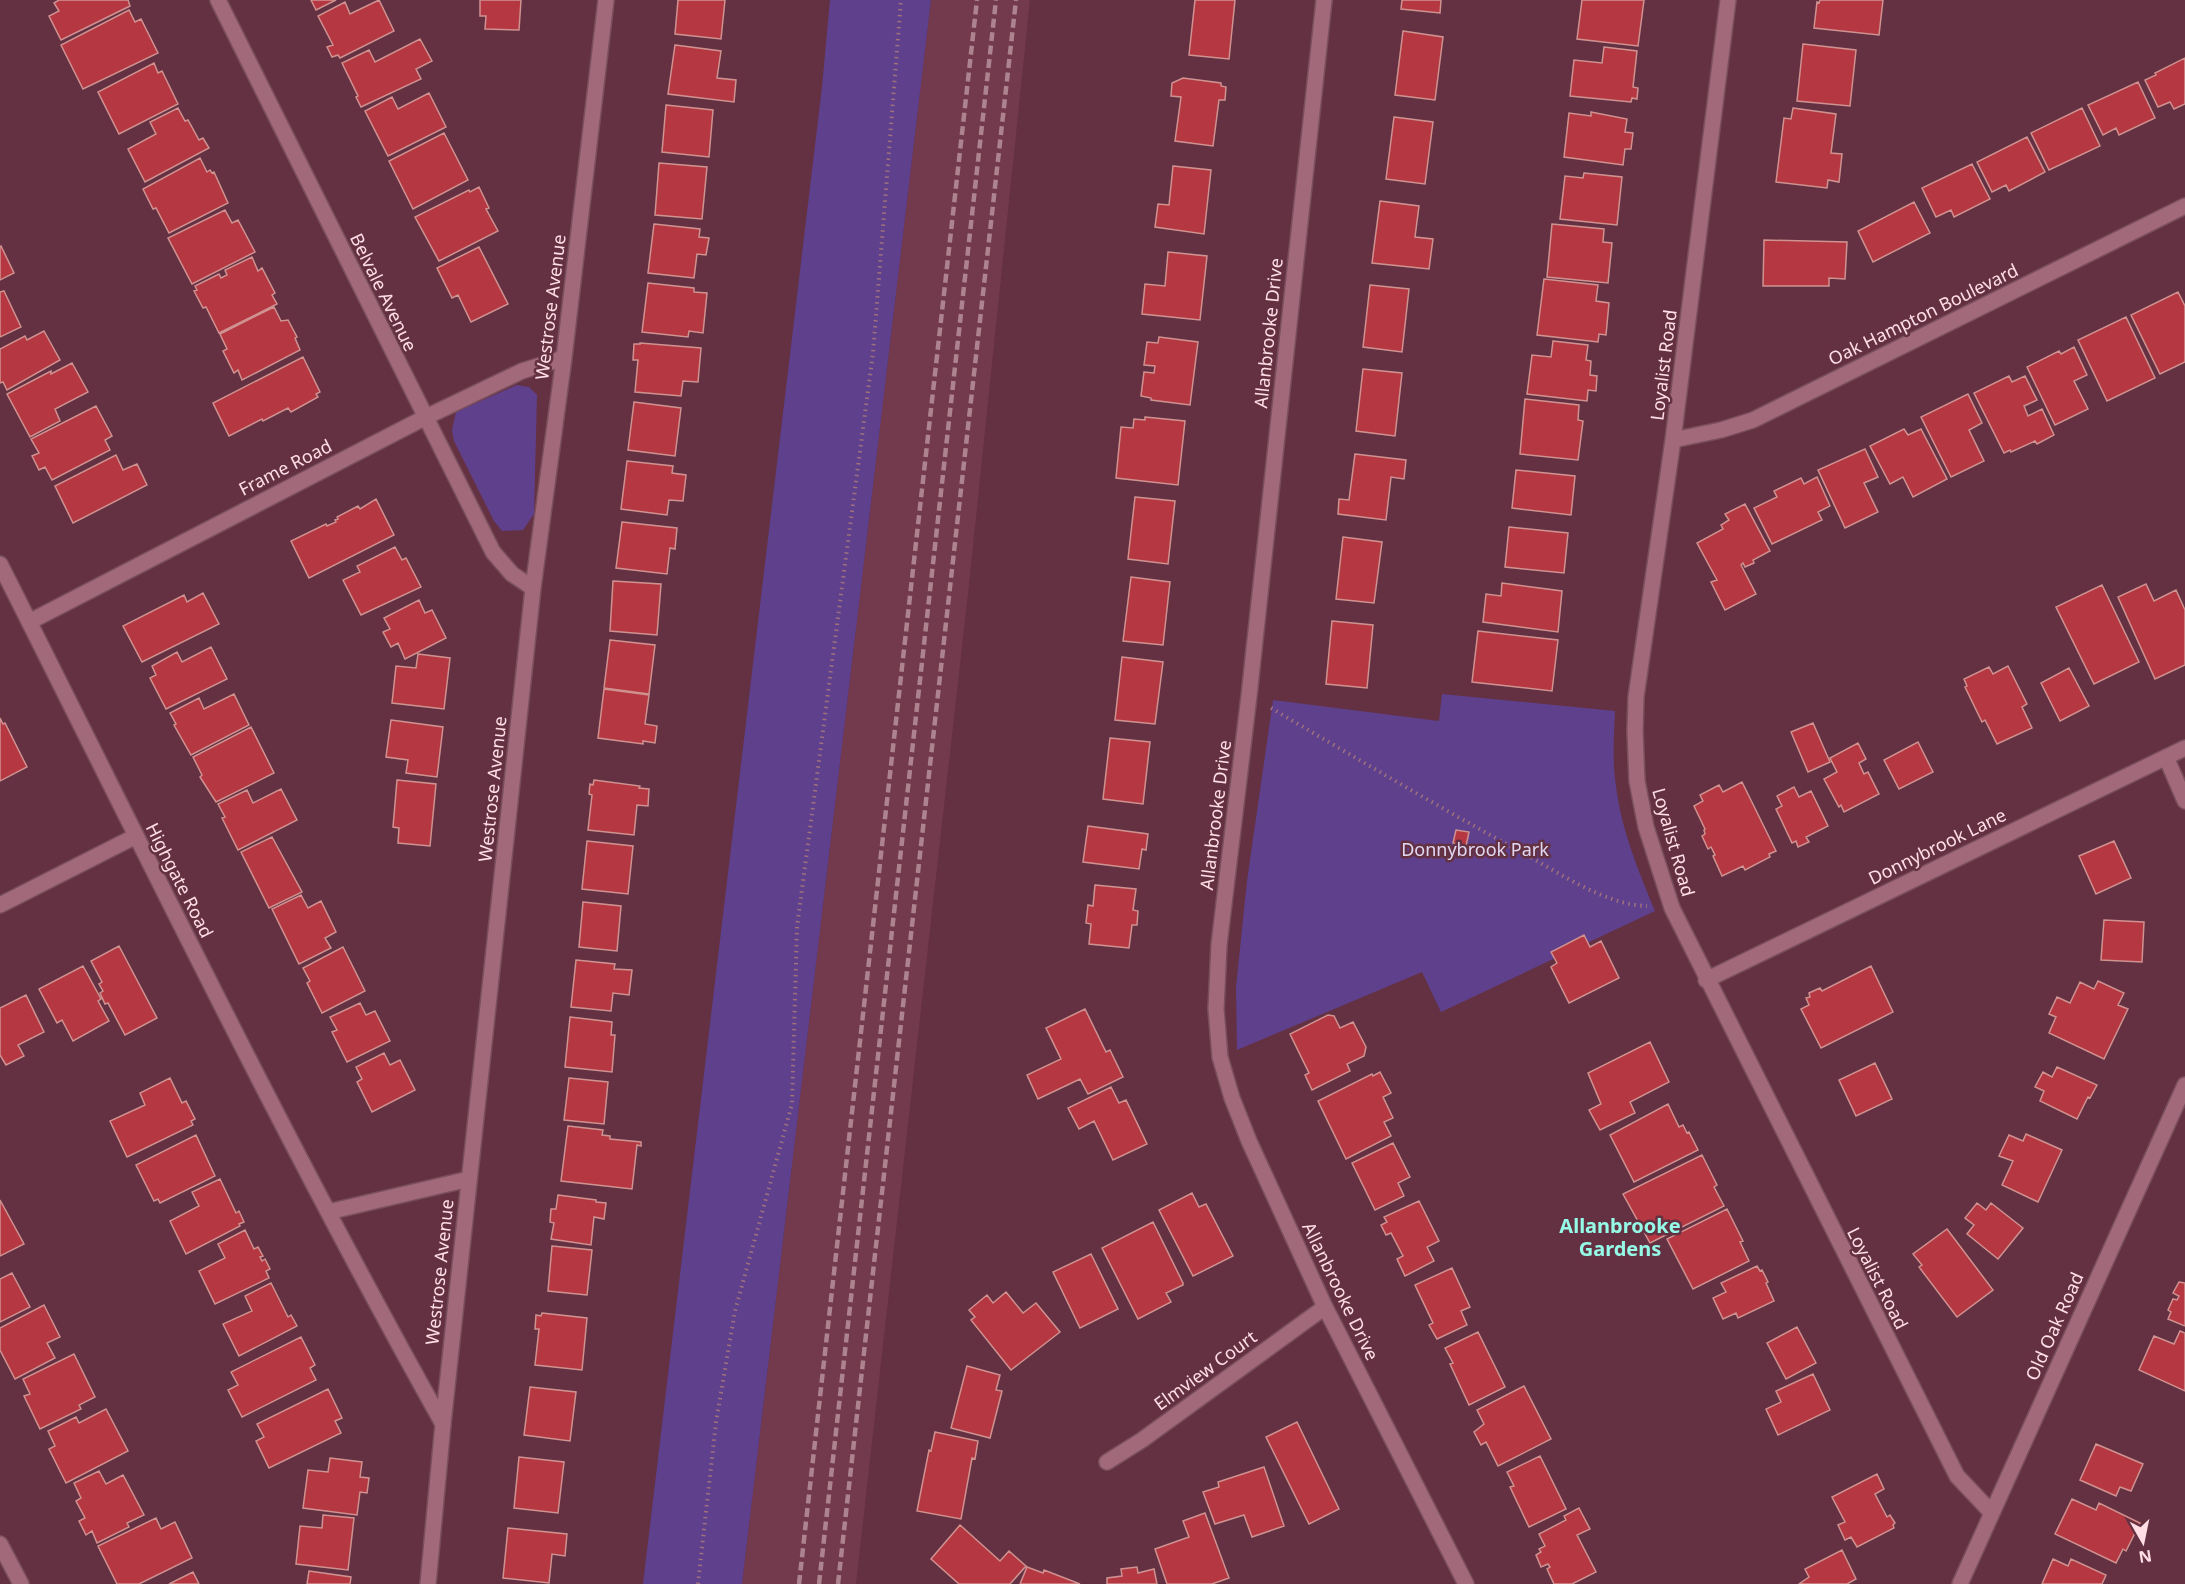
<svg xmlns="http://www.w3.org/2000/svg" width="2185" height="1584" viewBox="0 0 2185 1584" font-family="'Noto Sans',sans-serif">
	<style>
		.built { fill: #73394c }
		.green { fill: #5f408c }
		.building { fill: #b43741; stroke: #d09291; stroke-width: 1.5 }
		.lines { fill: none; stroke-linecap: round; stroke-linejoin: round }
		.minor-casing { stroke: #7a4f5d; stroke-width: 18 }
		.path { stroke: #9e717f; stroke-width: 4; stroke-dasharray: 1.5 4.5; stroke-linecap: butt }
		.minor { stroke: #a2697a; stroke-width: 15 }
		.rail { stroke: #ad8390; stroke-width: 4.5; stroke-dasharray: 9 4.5; stroke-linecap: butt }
		.labels { text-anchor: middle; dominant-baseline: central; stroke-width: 5; stroke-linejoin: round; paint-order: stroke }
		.street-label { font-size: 18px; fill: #ffdee6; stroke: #643142 }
		.park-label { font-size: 18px; fill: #e0d7f3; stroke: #643142 }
		.neighbourhood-label { font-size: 20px; font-weight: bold; fill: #95fbe7; stroke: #643142 }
	</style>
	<rect width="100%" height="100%" fill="#643142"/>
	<path class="built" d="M931,0H1030L968,594L856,1584H742Z"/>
	<path class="green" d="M830,0H931L742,1584H643L822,87Z
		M517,385L529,387L537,395L534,514L523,530L502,531L494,521L454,441L452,430L456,412Z
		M1442,694L1615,711C1614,736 1612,761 1616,786C1621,829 1639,872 1655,911L1441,1012L1422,972L1237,1050L1236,987L1247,881L1273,700L1439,721Z"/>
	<path class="building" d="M59,0H128L130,6L61,40L49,16L59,11L54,3Z
		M311,0H336L316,10Z
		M379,0L394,31L340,58L338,55L332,57L327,47L333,45L318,16L345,2L350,14Z
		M480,0H521L519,30L485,29L486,16H480Z
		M678,0H725L721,39L675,34Z
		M1195,0H1235L1229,59L1189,55Z
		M1402,0H1441L1440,13L1401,9Z
		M1582,0H1644L1638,46L1577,39Z
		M1820,0H1883L1879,35L1814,28L1817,2L1819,3Z
		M129,10L135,22L141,19L158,53L83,89L61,45Z
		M1403,31L1443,37L1435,100L1395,95Z
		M420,39L432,61L416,69L421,79L361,107L356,97L358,96L342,63L369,50L375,62Z
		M1803,44L1856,50L1850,106L1797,101Z
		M675,45L721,51L717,78L736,80L734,102L668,94Z
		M1604,47L1637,51L1633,87L1638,88L1637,99L1632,98L1631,102L1570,96L1574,60L1602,63Z
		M2185,58V104L2174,109L2170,102L2158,107L2145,80L2156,75L2155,73Z
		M154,63L158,73L162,71L178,104L119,134L98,92Z
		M1183,78L1221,83V86L1226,87L1225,100H1219L1213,146L1175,141L1181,97L1171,96L1172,83Z
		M2138,82L2155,118L2119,135L2116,128L2103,135L2088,105Z
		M429,93L446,127L388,156L365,111L392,97L398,109Z
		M666,105L713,110L709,157L662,152Z
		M178,108L185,121L188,120L199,140L203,138L209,148L145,182L128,149L156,134L150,122Z
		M1793,108L1836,114L1831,153L1842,154L1839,182L1828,180L1827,188L1776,182L1784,118L1791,119Z
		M2082,108L2100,146L2049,170L2031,133Z
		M1591,112L1627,119L1625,132L1633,133L1631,149H1625L1623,165L1564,157L1569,113L1591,116Z
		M1394,117L1433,122L1425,184L1386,179Z
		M444,133L468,180L413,209L389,161Z
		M2027,137L2045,172L2009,191L2006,185L1992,192L1977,162Z
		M200,158L207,172L210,170L212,173L214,172L228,203L169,233L156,208L153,209L143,189Z
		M659,163L707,167L702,219L655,215Z
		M1972,164L1990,199L1954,217L1951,210L1936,217L1922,188Z
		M1173,166L1211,170L1204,234L1155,227L1158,204L1169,205Z
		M1584,173L1622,177L1617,225L1560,219L1565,176L1583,178Z
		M479,187L489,208L486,209L498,231L439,261L415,217L469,190L470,192Z
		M1380,201L1419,206L1415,237L1433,239L1429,269L1372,263Z
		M1914,202L1930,233L1873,262L1858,231Z
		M225,210L232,223L238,220L255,252L192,284L168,238Z
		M654,224L700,229L699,237L709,238L706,255L697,254L694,278L648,273Z
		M1552,224L1604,229L1603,242L1612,243L1608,283L1547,277Z
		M1764,240L1847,242L1845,279L1829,278V286H1763Z
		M1,246L14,273L0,280V247Z
		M479,247L508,304L471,322L458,295L452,298L437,268Z
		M1168,252L1207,256L1200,320L1142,314L1145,284L1165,286Z
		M252,257L258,271L262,268L275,293L272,295L277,304L219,333L206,307L203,308L194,291L197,290L195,286L219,274L221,278L227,275L225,270Z
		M1544,279L1598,285L1596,301L1609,303L1606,335L1599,334L1598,342L1537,335Z
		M648,283L694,288V292L707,293L703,333L689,331L688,337L642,332Z
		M1370,285L1409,289L1402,352L1363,347Z
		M4,291L21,327L0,337V292Z
		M2178,292L2185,306V362L2160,374L2131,315Z
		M274,307L281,321L288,320L297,337L295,338L300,350L242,380L238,370L234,373L223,351L227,349L220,334Z
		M2126,317L2155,378L2107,401L2078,340Z
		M44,331L60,360L7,390L3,382L0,383V349L25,336L27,340Z
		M1159,337L1198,342L1190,405L1151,400V398L1141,396L1144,372L1154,373L1155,366L1144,365L1147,342L1158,343Z
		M1553,341L1588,345L1586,360L1591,361L1590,375L1597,376L1596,391L1588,390L1587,401L1527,394L1532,355L1551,357Z
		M640,343L701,348L698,382L683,381L681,396L635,392L638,360H633L634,344H640Z
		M2074,347L2087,375L2074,381L2088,409L2055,425L2027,367L2059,351L2061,354Z
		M303,357L320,392L316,394L318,397L291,412L288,408L263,421L262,419L229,436L213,403Z
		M72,363L88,392L55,409L60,421L30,437L7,394L51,371V374Z
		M1363,369L1402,373L1395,436L1356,431Z
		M2009,376L2012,382L2025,376L2037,400L2024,406L2028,416L2042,409L2054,435L2037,444L2035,441L2011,452L2010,450L2004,453L1974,393Z
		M1968,394L1982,423L1969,430L1984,461L1951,477L1921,417Z
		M1525,399L1579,405L1578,420L1583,421L1578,460L1520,454Z
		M634,402L681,408L675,456L628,450Z
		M96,406L112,436L105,440L110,450L52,480L45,467L39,470L32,456L39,453L31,439Z
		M1145,417L1185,421L1178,485L1116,478L1121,427L1133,428L1134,419L1145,420Z
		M1904,429L1908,435L1921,429L1947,479L1913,497L1903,477L1890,484L1870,446Z
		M1865,449L1878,477L1864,483L1878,512L1845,528L1818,470Z
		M1355,454L1406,460L1404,479L1391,477L1386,520L1338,514L1339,499L1349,500Z
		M116,455L123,470L137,464L147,485L73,523L55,486Z
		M627,461L673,466L672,473L686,475L683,501L669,500L667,515L621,509Z
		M1516,470L1575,476L1571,515L1512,508Z
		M1817,477L1830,506L1818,512L1822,520L1772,544L1754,508L1777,497L1774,491L1801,478L1804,484Z
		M1135,497L1175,501L1168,564L1128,559Z
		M376,499L394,535L309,578L291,541L326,524L327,526L336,522L335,520L338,519L337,517L358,506L360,509Z
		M1745,504L1770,551L1753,560L1754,563L1745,567L1743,563L1741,565L1756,594L1725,610L1711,582L1717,580L1697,543L1723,529L1721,525L1729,520L1725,514Z
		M622,522L677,528L675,549L670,548L667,574L616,568Z
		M1509,527L1568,533L1564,573L1505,567Z
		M1343,537L1382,542L1374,603L1336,599Z
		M395,547L402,560L406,558L421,587L361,615L343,580L360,572L357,566Z
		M1131,577L1170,582L1163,645L1123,641Z
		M613,581L661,584L657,635L610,631Z
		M1502,583L1562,591L1558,632L1483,622L1486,594L1501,596Z
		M2146,584L2154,601L2176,590L2185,610V665L2155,679L2118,597Z
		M2102,585L2139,662L2094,684L2056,607Z
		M203,593L219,624L142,662L123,626L184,595L187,602Z
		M419,600L425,613L432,610L446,638L405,659L398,643L391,647L383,632L390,629L384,618Z
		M1332,621L1373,625L1367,688L1326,684Z
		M1478,631L1558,640L1552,691L1472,682Z
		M610,640L655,645L649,694L604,688Z
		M211,647L227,679L166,709L150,678L156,675L152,666L177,652L182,662Z
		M418,654L450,658L444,709L392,703L396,666L416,668Z
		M1122,657L1163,662L1155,724L1115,720Z
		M2008,666L2027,704L2022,707L2032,728L1997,744L1985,720L1982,722L1965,687L1967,686L1964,679L1989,667L1993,674Z
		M2069,668L2089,706L2060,721L2041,683Z
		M604,689L649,695L645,724L657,726L655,743L643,741V744L598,738Z
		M234,694L249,725L191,755L174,725L176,724L170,713L199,698L204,709Z
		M0,718L3,724L5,723L27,767L0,781Z
		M391,720L443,727L437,777L406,773L408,760L386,757Z
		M1813,723L1830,762L1808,772L1791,732Z
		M251,727L274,773L216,802L200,777L202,775L193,757Z
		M1110,738L1150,742L1143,804L1103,799Z
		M1918,742L1933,772L1899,789L1884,760Z
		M1858,743L1866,759L1859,763L1864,774L1868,772L1879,794L1844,812L1841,805L1839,807L1824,779L1837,772L1830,758Z
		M397,780L436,784L430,846L398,843L399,828L393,827Z
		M594,780L640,786L639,788L649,789L648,806L637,805L634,835L588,830L592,795L589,794L590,784L593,785Z
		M1742,782L1776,851L1769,854L1770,857L1745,870L1743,866L1722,876L1713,856L1715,855L1711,847L1708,849L1702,836L1705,834L1704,830L1705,829L1694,806L1703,801L1700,795L1719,785L1723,792Z
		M1794,787L1799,797L1811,791L1828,826L1806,837L1809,842L1798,847L1796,841L1792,843L1776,809L1782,806L1777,796Z
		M281,789L297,820L238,850L222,818L225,817L218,804L247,790L253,803Z
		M1088,826L1148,834L1146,850L1142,849L1139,869L1083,862Z
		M1456,830L1469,832L1466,846L1453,843Z
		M272,837L302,892L269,908L241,852Z
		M587,841L633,846L628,894L582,889Z
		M2114,841L2131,878L2096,894L2079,856Z
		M1095,885L1136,889L1133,910L1138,911L1137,925H1132L1129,948L1089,944L1091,924L1086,923L1088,905L1093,906Z
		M301,895L308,908L321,901L336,932L325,938L331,948L299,964L272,909Z
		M583,902L621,906L617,951L579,947Z
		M2104,920L2144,922L2142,962L2101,960Z
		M1584,935L1590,947L1601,941L1619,978L1569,1003L1551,967L1557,963L1551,952Z
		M119,946L157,1018L125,1035L108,1003L105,1004L100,993L103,991L99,984L102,982L91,961Z
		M343,947L365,991L322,1013L307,983L310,981L303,968Z
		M576,960L615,964L614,969L632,970L629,995L613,993L611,1011L571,1007Z
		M83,966L101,999L98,1001L109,1021L73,1041L62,1020L57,1023L39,989Z
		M1871,966L1893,1012L1821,1048L1801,1009L1809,1005L1806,998L1810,997L1809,993L1820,988L1822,991Z
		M2098,981L2124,993L2118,1005L2128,1009L2104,1059L2049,1033L2056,1017L2049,1014L2057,997L2070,1003L2080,982L2094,989Z
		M26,995L44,1032L18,1045L24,1056L6,1065L0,1055V1008Z
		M360,1003L366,1015L375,1011L390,1041L347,1062L332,1032L337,1030L330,1017Z
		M1085,1009L1106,1052L1110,1050L1123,1077L1088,1094L1080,1079L1038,1099L1027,1075L1061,1059L1046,1028Z
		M1328,1015L1334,1016L1340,1028L1353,1022L1366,1047L1364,1056L1347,1064L1350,1071L1312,1090L1305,1075L1309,1073L1290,1034Z
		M570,1017L612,1022L611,1035H615L612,1072L565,1067Z
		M1650,1042L1669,1082L1630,1102L1635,1113L1600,1130L1589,1110L1601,1104L1588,1073Z
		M384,1053L390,1065L400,1060L415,1090L372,1112L357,1082L362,1079L356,1067Z
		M1875,1063L1892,1099L1856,1116L1839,1080Z
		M2057,1067L2097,1085L2090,1098L2088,1097L2077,1119L2040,1101L2044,1091L2035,1087L2043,1072L2052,1077Z
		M1380,1072L1391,1093L1383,1097L1393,1118L1384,1122L1391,1136L1346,1159L1318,1101L1372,1074L1373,1076Z
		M170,1078L182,1103L186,1101L195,1119L191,1121L193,1125L127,1157L110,1121L145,1105L140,1093Z
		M569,1078L608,1082L604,1124L564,1120Z
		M1111,1087L1119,1103L1126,1100L1147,1144L1113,1160L1094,1121L1079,1129L1068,1108Z
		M1668,1104L1679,1127L1683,1125L1687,1133L1689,1132L1698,1150L1634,1182L1610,1135Z
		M568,1126L603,1130L602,1135L610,1136V1139L641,1142V1146L637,1145L632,1189L561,1181Z
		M2026,1134L2062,1150L2038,1202L2002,1185L2013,1161L1999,1156L2009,1135L2023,1141Z
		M196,1135L215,1176L160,1203L158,1199L154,1201L136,1165Z
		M1393,1143L1410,1177L1398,1183L1404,1196L1375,1210L1352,1163Z
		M1702,1155L1717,1185L1714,1187L1724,1206L1650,1243L1623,1194Z
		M220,1179L236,1213L239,1211L244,1222L239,1224L240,1226L186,1254L170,1221L199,1206L192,1192Z
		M1192,1193L1199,1207L1206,1204L1233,1256L1193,1276L1159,1210Z
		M558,1195L596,1200V1202L606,1203L604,1219L594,1217L591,1245L551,1239L554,1223L550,1222L551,1209H556Z
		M0,1200L24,1244L0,1256Z
		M1419,1201L1439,1241L1427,1247L1434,1261L1405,1276L1397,1259L1403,1256L1391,1233L1386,1235L1381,1225L1387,1222L1384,1217Z
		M1977,1203L1986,1210L1991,1203L2023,1228L1998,1259L1967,1234L1974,1225L1965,1218Z
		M1727,1209L1743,1241L1740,1242L1749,1261L1693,1289L1667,1239Z
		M1153,1222L1183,1283V1285L1166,1293L1171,1302L1138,1319L1102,1248Z
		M1947,1229L1993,1290L1957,1317L1919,1267L1922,1265L1913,1254Z
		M245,1230L254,1249L258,1247L263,1256L260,1257L262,1261L265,1259L270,1269L266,1271L269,1278L215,1304L199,1271L225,1258L218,1244Z
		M552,1246L592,1250L587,1295L548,1291Z
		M1091,1254L1118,1309L1080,1328L1053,1272Z
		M1757,1266L1760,1271L1762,1270L1768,1282L1766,1283L1774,1301L1738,1318L1736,1313L1723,1319L1713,1298L1726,1292L1721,1283Z
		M1452,1268L1470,1307L1461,1311L1467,1325L1437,1339L1429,1325L1433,1323L1415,1285Z
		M12,1273L30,1307L0,1322V1279Z
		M2179,1282L2185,1283V1326L2168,1319L2171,1312L2168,1310L2173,1299L2177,1300L2179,1296L2173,1293Z
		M271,1283L288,1317L291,1315L297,1326L239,1356L223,1324L252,1311L245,1296Z
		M1006,1292L1023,1313L1036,1303L1060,1332L1011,1370L971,1320L975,1317L969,1310L987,1295L993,1303Z
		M44,1305L60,1337L47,1343L55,1358L15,1379L0,1350V1328Z
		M542,1313L587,1318L582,1370L535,1365L539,1329H535L536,1315L541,1316Z
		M1797,1327L1816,1363L1786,1379L1767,1343Z
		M2180,1331L2185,1333V1391L2139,1370L2154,1336L2174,1344Z
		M1478,1332L1505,1387L1469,1405L1450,1364L1453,1363L1445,1348Z
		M301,1337L315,1365L310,1368L316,1380L242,1417L228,1390L238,1385L231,1372Z
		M74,1354L95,1397L79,1405L81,1409L40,1429L24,1396L30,1394L23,1379Z
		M967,1366L1000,1375L996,1390L1002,1391L990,1438L951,1428Z
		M1813,1374L1830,1410L1778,1435L1766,1409L1781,1402L1776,1391Z
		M1524,1386L1551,1439L1498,1466L1486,1442L1481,1445L1474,1432L1484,1424L1477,1410Z
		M530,1387L576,1392L570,1441L524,1435Z
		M328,1389L342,1418L335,1421L341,1433L269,1468L256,1441L264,1437L257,1424Z
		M106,1409L128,1451L66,1483L49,1449L55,1446L48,1431L76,1417L79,1423Z
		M1297,1422L1339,1509L1309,1524L1266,1437Z
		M935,1432L978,1441L975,1459L972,1458L961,1519L917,1511L929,1450L931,1451Z
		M2096,1444L2143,1464L2131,1491L2120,1487L2116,1496L2080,1480Z
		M1540,1456L1566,1509L1529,1527L1510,1487L1514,1486L1507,1472Z
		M519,1457L564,1462L558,1513L514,1508Z
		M330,1458L362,1462L360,1477L369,1478L367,1493L360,1492L357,1515L303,1508L308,1470L328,1472Z
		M1264,1467L1284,1526L1252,1537L1244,1515L1215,1524L1203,1492L1219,1487L1218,1482Z
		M99,1471L106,1484L123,1475L144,1515L127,1523L129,1527L97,1543L92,1531L86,1535L79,1521L85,1518L76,1501L81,1498L74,1483Z
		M1877,1474L1884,1489L1875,1494L1887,1517L1890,1515L1895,1523L1893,1525L1894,1528L1857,1547L1851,1537L1845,1540L1838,1525L1845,1522L1832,1497Z
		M2072,1499L2096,1510L2099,1503L2140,1523L2126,1551L2123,1549L2116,1563L2055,1534Z
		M1579,1508L1590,1529L1577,1535L1596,1572L1572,1584H1554L1547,1569L1550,1567L1548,1564L1541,1567L1536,1555L1541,1552L1539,1549L1545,1546L1539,1534L1566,1520L1564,1516Z
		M1205,1513L1229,1578L1212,1584H1167L1155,1549L1189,1537L1183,1521Z
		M323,1515L354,1518L348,1570L296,1564L300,1526L322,1528Z
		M156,1518L161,1529L175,1522L192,1558L139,1584H117L98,1546Z
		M960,1525L1000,1561L1009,1551L1026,1566L1010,1584H959L931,1559Z
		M508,1528L567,1534L565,1556L552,1554L549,1583L503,1578Z
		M1842,1550L1856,1579L1847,1584H1799L1809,1577L1805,1569Z
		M2053,1559L2068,1566L2071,1559L2106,1575L2102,1584H2042Z
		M1027,1567L1043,1573L1044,1570L1080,1584H1020Z
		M1137,1567L1138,1573L1154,1569L1157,1584H1107V1578L1122,1576L1121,1569Z
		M309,1571L351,1577L350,1584H307Z
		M193,1572L199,1584H169Z"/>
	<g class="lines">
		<defs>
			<path id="minor" d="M218,0L493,552L512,574L533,588
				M1324,0L1249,696L1219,945L1216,1009L1220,1057L1232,1098L1249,1141L1325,1307L1466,1584
				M1728,0L1673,440L1636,697L1635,731L1637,781L1646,827L1672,908L1957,1476L1991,1512
				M1673,440L1721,430L1753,420L2185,206
				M0,564C145,851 285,1142 443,1424
				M29,622L424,418L522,371L564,358
				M2166,757L2185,801
				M0,905L136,836
				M1706,980L2185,748
				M328,1212L469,1179
				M1107,1462L1142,1440L1325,1307
				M0,1544L21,1584
				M428,1584L443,1424L533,588L564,358L606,0
				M1960,1584L2185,1085"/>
		</defs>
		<use href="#minor" class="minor-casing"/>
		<path class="path" d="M1271,708C1354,757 1437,806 1521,852C1558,872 1605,905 1647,906
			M698,1584L716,1422L735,1311L792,1104L797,927L873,353L901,0"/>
		<use href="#minor" class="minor"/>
		<path class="rail" d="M799,1584L977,0
			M819,1584L996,0
			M838,1584L1016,0"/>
	</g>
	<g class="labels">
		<g class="street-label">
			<text transform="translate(384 292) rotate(64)">Belvale Avenue</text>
			<text transform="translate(550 307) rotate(-83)">Westrose Avenue</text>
			<text transform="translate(1923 314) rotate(-26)">Oak Hampton Boulevard</text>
			<text transform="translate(1268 333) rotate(-84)">Allanbrooke Drive</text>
			<text transform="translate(1663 365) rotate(-83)">Loyalist Road</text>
			<text transform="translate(285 467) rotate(-27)">Frame Road</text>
			<text transform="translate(492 789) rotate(-84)">Westrose Avenue</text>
			<text transform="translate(1215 815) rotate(-83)">Allanbrooke Drive</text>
			<text transform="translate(1674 842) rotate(74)">Loyalist Road</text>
			<text transform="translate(1937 846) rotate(-26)">Donnybrook Lane</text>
			<text transform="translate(180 880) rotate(63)">Highgate Road</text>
			<text transform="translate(439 1272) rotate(-84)">Westrose Avenue</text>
			<text transform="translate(1878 1278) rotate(63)">Loyalist Road</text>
			<text transform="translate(1341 1291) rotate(64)">Allanbrooke Drive</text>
			<text transform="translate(2054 1326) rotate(-66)">Old Oak Road</text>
			<text transform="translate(1205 1370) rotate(-36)">Elmview Court</text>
		</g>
		<g class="park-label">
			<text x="1475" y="849">Donnybrook Park</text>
		</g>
		<g class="neighbourhood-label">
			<text x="1620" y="1225">Allanbrooke<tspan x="1620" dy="23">Gardens</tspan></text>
		</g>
	</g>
	<g transform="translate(2143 1542) rotate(171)" stroke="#643142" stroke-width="4.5" paint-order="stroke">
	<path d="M0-4.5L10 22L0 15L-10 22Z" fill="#ffdee6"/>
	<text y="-9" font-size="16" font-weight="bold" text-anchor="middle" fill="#ffdee6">N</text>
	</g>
</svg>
